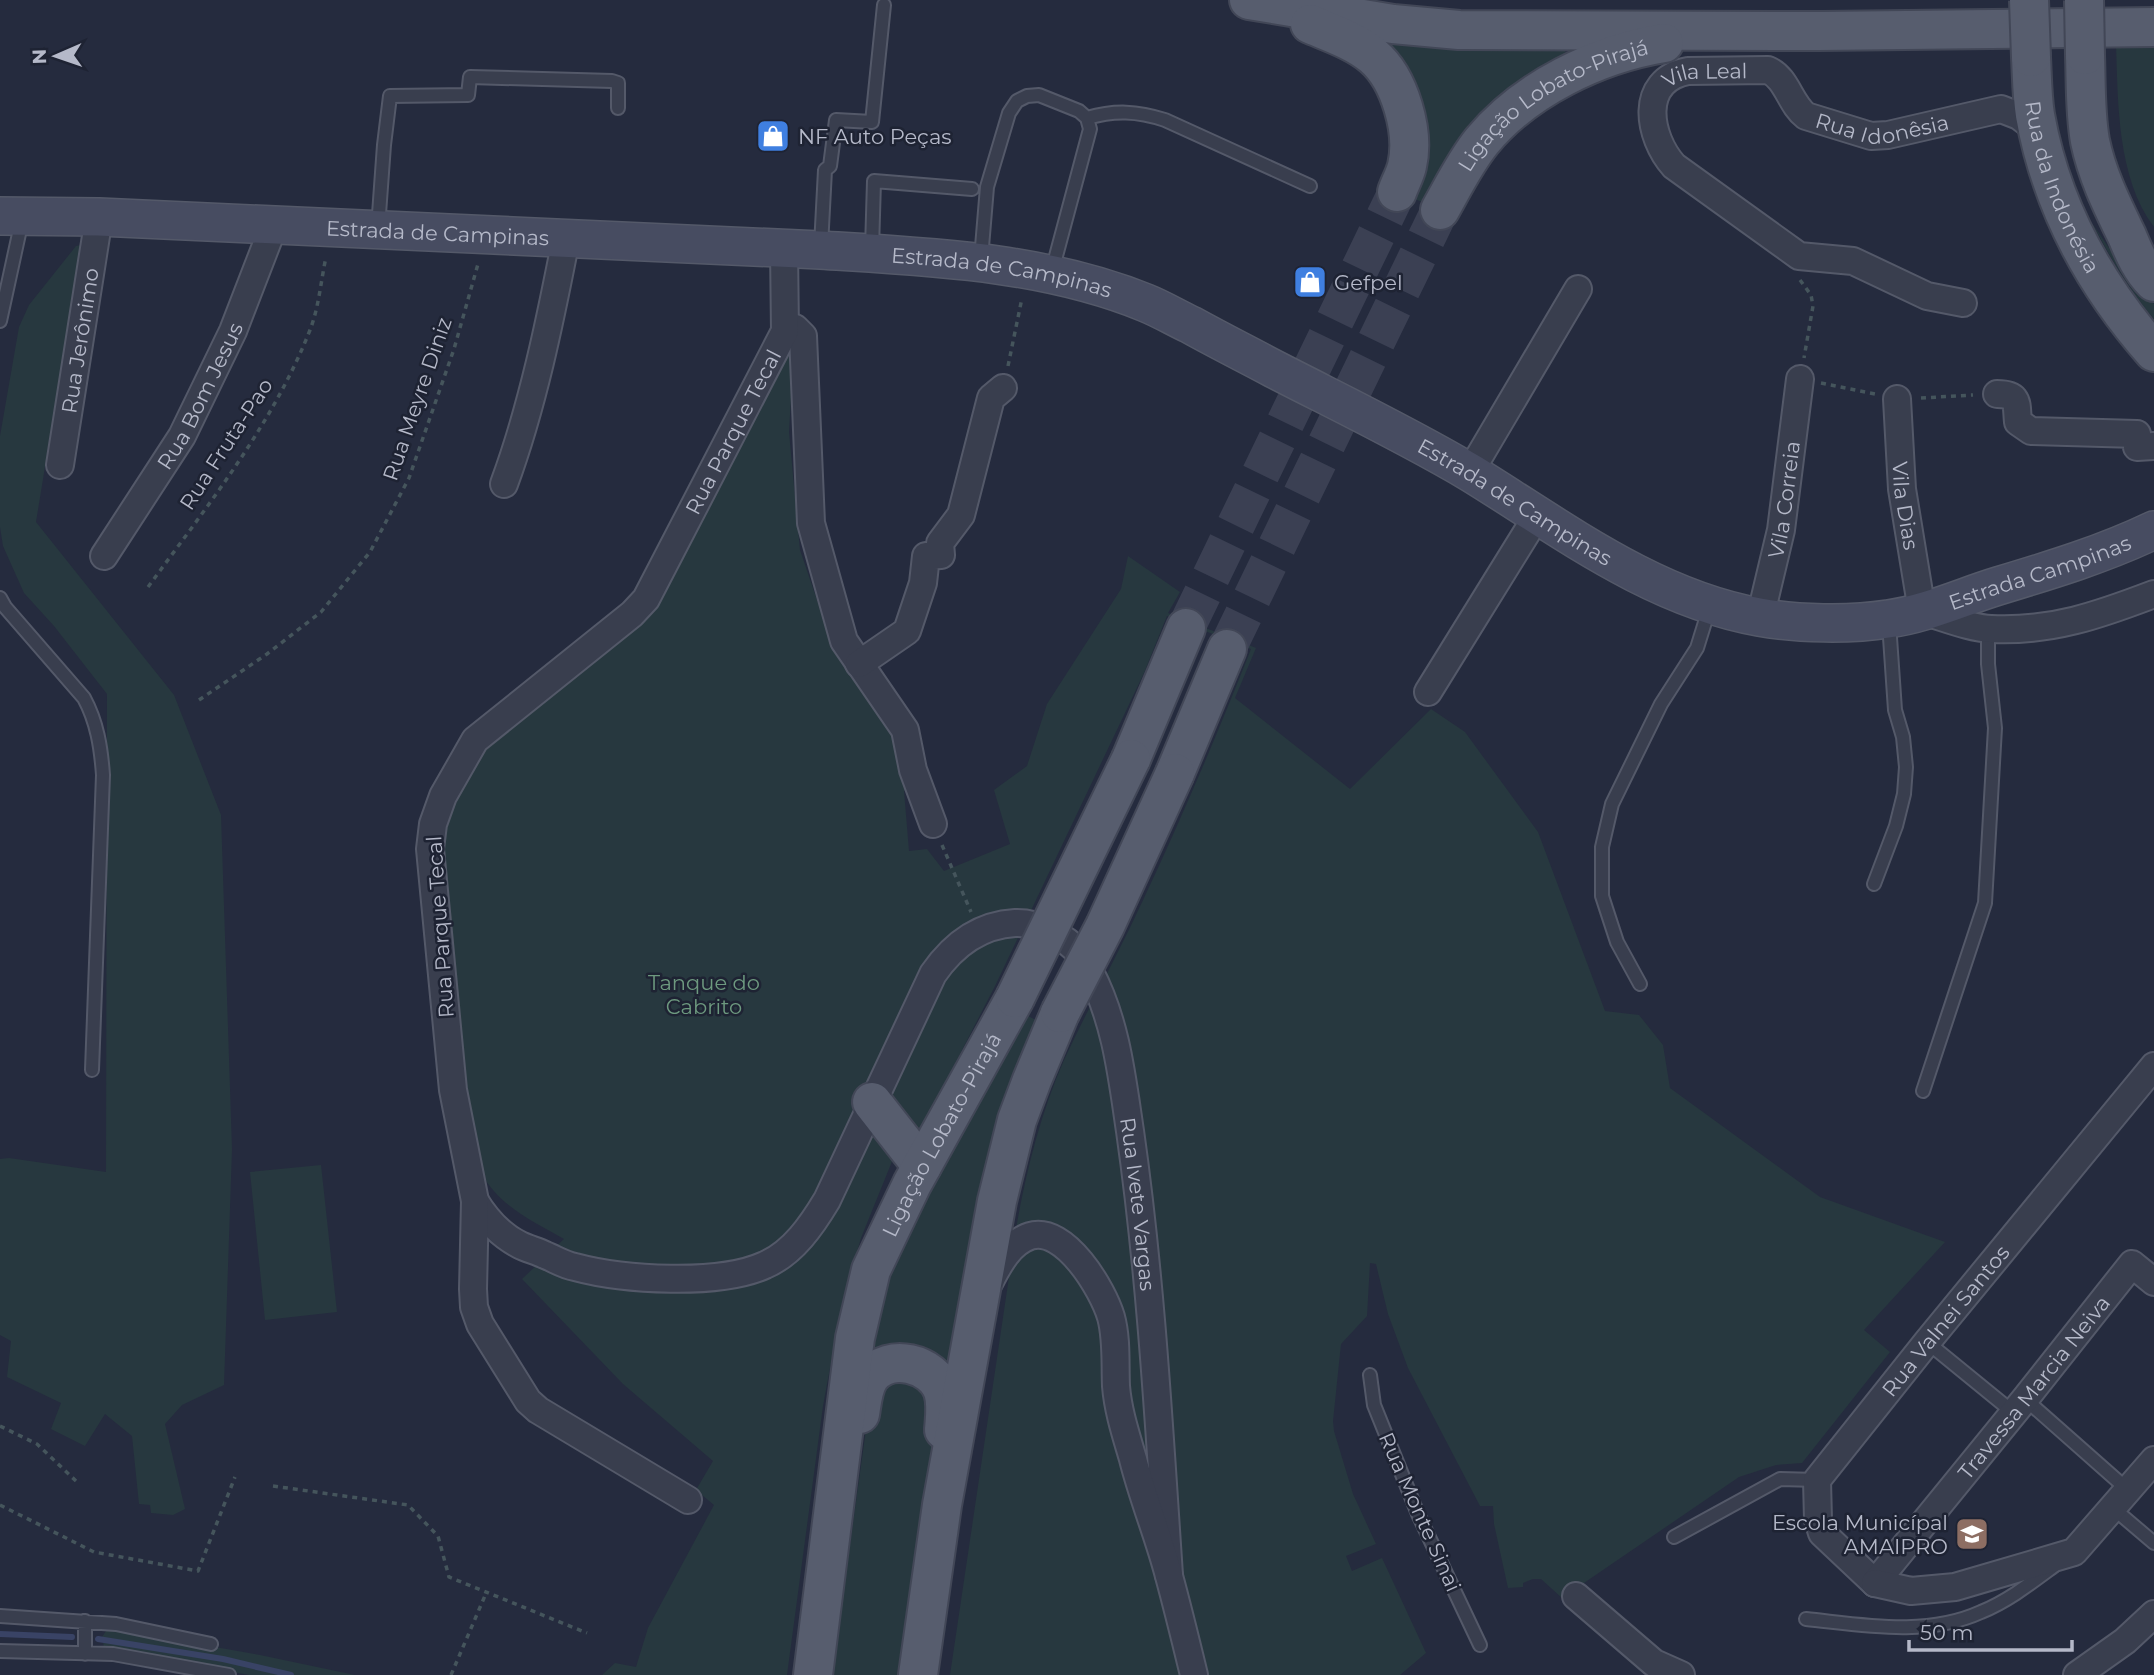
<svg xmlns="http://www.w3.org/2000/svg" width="2154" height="1675" viewBox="0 0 2154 1675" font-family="Montserrat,sans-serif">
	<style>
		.green { fill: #27383f }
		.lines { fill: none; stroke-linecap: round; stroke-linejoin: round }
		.stream { stroke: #394365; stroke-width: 6 }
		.primary-tunnel { stroke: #3b4053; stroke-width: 38; stroke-dasharray: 38 19; stroke-linecap: butt }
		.lane-casing { stroke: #545969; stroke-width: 16 }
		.street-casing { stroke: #545969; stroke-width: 30 }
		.secondary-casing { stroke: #545969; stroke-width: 40 }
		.primary-casing { stroke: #424757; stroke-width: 42 }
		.path { stroke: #45555c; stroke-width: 3.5; stroke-dasharray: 5 5; stroke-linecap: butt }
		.lane { stroke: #393e4e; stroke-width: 12 }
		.street { stroke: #393e4e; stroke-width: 26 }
		.secondary { stroke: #474c61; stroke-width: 37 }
		.primary { stroke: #575d6e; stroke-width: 38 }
		.primary-bridge-casing { stroke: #424757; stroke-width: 42; stroke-linecap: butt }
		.primary-bridge { stroke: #575d6e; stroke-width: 38 }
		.labels { text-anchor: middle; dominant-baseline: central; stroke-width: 5; stroke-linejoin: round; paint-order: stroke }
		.street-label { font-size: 21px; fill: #b5b9c9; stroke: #1e2333 }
		.poi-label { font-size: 21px; fill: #b5b9c9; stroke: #1e2333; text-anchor: start }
		.park-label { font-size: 21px; fill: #6d997f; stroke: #1e2333 }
	</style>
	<rect width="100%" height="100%" fill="#252b3e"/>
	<path class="green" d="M1367,36L1423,45L1476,49L1564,48L1566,54L1526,77L1495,105L1427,204L1410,197Z
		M2116,44L2154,46V227C2117,178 2118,102 2116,44Z
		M2092,223L2135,286L2154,304V319C2129,290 2110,257 2092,223Z
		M86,244L67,332L36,522L174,695L221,815L232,1149L224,1385L182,1405L165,1424L185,1509L173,1515L151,1513L150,1505L139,1504L132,1436L105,1414L85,1446L51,1429L61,1403L7,1377L11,1341L0,1335V1159L9,1158L106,1172L107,694L54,626L24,593L3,546L0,527V436L19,327L29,305L76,246Z
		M786,355L792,357L793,363L789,432L800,550L829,635L896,741L910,789L904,791L909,851L927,849L944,871L1010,844L994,790L1027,766L1047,704L1121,589L1128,556L1180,592L1168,613L1256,648L1235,698L1350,789L1431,709L1465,732L1538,832L1605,1011L1639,1015L1663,1045L1670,1088L1820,1197L1945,1242L1864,1330L1890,1352L1802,1463L1776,1465L1739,1477L1562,1598L1541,1579H1533L1523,1583V1587L1508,1588L1494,1524L1493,1506H1480L1408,1368L1388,1314L1376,1264L1370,1263L1367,1316L1341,1344L1333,1421L1334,1431L1353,1494L1376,1544L1346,1556L1352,1571L1382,1558L1426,1653L1400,1675H950L1017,1223C1027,1168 1041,1112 1064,1060C1089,1006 1119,953 1144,898C1182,817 1218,733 1251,649L1167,616L1144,673L995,986L926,1120L893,1159L861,1238L842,1304L823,1406L787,1675H602L615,1663L636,1667L648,1628L714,1505L696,1490L713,1461L623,1384L522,1279L564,1239C534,1222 499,1206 482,1174C477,1164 475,1152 471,1142L442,863L446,831L458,793L483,750L649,616L717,493Z
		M1024,1014L1040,1022L955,1375L866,1364L887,1281L903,1237Z
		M321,1165L337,1312L265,1320L250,1172Z
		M887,1379L925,1385L934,1431L897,1675H832L868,1415Z
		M108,1628L260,1655L355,1675H249L104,1648L102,1637Z"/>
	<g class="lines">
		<path class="stream" d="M0,1634L72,1637
			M98,1639L223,1659L291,1675"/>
		<path class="primary-tunnel" d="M1186,628L1397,192
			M1227,649L1440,210"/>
		<defs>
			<path id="lane" d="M1087,118C1115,110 1137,111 1165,120L1310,186
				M378,228L384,145L390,96L468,95L470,77L612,81L618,83V108
				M821,246L825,170L830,166L836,120L872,122L884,5
				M872,249L874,181L972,189
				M981,259L987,187L1009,113L1017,101L1027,96L1039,95L1079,111L1087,118L1090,129L1052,271
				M0,321L22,220
				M0,598L5,607L84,698C97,722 101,747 103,775L92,1070
				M1874,884L1896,826L1904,794L1906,767L1903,737L1895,710L1889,623
				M1640,984L1617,942L1602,896V847L1612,804L1661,704L1697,648L1710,606
				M1923,1091L1985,903L1995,728L1988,664V629
				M1927,1342L2014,1413
				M1370,1375L1374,1405L1418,1514L1480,1645
				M2025,1399L2128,1490
				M2113,1508L2154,1543
				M1674,1537L1780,1479L1817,1480
				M0,1616L116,1624L211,1644
				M1806,1619C1864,1625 1926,1637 1981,1612C2008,1601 2031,1583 2054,1566
				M85,1621V1654
				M0,1651L113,1654L229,1675"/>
			<g id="street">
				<path id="s1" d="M1963,303L1927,296L1853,261L1799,256L1674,166C1648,137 1638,80 1688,71L1768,70C1787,78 1790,104 1806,116L1871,136L1888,135L2001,109L2019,116L2039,131"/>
				<path d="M785,331L795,328L803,336L811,523L844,641L905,730L913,770L933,824"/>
				<path d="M1997,394C2020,394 2016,403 2018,422L2031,431L2137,434V447L2154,446"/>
				<path id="s2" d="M1897,399L1902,489L1922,611C1943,617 1970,628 1991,629C2051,632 2099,615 2154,594"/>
				<path id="s3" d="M60,465L99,217"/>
				<path d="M1470,472L1578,289"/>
				<path d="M504,484C533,405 550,321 566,239"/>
				<path id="s4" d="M104,556L182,436L233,331L274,225"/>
				<path id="s5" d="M1760,618L1781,530L1800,379"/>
				<path d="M859,664L907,631L923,583L926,556L941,555L940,543L961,515L991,398L1003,388"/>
				<path d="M1428,692L1537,516"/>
				<path id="s6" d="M475,1201C486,1219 500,1235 520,1245C528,1249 537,1251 545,1255C555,1259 564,1265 575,1267C623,1280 719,1286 765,1265C793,1253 812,1225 827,1200L933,974C953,945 979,925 1015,923C1038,922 1065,936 1080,954C1084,959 1087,966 1090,972C1116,1021 1122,1077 1130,1131C1151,1278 1159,1426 1169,1575"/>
				<path d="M989,1283C998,1266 1009,1243 1030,1236C1065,1225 1103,1290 1111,1317C1117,1339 1115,1363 1116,1386C1118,1411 1126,1435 1133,1459C1143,1499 1159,1537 1169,1576C1178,1609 1186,1642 1194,1675"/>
				<path id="s7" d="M688,1500L538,1410L528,1401L480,1324L474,1307L473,1289L475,1201L453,1090L430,849L433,824L443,796L475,740L632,614L646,599L785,331L784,248"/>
				<path id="s8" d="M1875,1583L1822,1533L1818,1520L1817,1480L1927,1342L2154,1066"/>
				<path id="s9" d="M1875,1583L2025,1399L2132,1264L2154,1282"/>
				<path d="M1875,1583L1911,1591L1955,1587L2074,1552L2154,1460"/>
				<path d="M1576,1596L1654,1663L1681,1675"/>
				<path d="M2077,1675L2125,1641L2154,1614"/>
			</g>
			<g id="secondary">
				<path id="s10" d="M0,216L99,217L820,250C930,257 1043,261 1146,303C1161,309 1176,318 1191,325C1218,340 1246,354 1274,369C1340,403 1407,435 1471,473C1562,529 1652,598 1759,617C1797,624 1850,625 1888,619C1926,614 1962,597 1998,586C2051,570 2104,554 2154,530"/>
			</g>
			<g id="primary">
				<path d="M1249,0L1393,24L1459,30L1821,31L2154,27"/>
				<path d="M1310,24C1331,33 1355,41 1373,56C1400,79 1415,132 1407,166C1405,175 1400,183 1397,192"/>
				<path d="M2085,55C2086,84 2085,113 2090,141C2097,175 2112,205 2127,236C2134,253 2141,269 2154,282"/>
				<path id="s11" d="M2031,57C2032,76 2032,96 2035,115C2051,205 2095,285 2154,352"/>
				<path id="s12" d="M1440,210C1453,187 1465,162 1482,141C1525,89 1597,54 1664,43"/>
				<path d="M1131,759L1186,628"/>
				<path d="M1175,773L1227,649"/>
				<path d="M872,1102L922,1166"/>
				<path d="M860,1414C862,1402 863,1387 870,1377C889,1352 933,1363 943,1391C947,1404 945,1417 944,1430"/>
				<path id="s13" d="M813,1675L855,1338L871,1270L912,1184L1015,998"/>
				<path d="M918,1675L942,1505L997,1201L1017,1120L1032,1080L1060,1013"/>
			</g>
		</defs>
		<use href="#lane" class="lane-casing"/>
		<use href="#street" class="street-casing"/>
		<use href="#secondary" class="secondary-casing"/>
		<use href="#primary" class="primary-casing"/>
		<path class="path" d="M1800,280L1811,295L1813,306L1804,358
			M1008,366L1022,298
			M1821,383L1875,394
			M1921,398L1973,395
			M148,587C208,505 273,424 310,330C319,307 321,280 326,257
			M199,700L267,654L321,612L370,552L409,478L454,349L478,264
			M942,845L971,912
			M0,1426L37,1444L76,1481
			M273,1486L408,1505L438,1536L449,1577L587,1633
			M0,1505L94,1552L198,1571L235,1477
			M451,1675L487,1591"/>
		<use href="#lane" class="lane"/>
		<use href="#street" class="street"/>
		<use href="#secondary" class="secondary"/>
		<use href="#primary" class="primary"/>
		<defs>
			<path id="primary-bridge" d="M2029,0L2031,57
				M2084,0L2085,55
				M1015,998L1131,759
				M1060,1013L1105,926L1175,773"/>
		</defs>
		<use href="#primary-bridge" class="primary-bridge-casing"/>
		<use href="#primary-bridge" class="primary-bridge"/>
	</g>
	<defs>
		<symbol id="shop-square" viewBox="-11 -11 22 22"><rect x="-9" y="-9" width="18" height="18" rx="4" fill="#3f7fe0" stroke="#1e2333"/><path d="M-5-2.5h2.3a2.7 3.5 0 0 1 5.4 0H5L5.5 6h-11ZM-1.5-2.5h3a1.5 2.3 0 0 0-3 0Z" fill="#fff"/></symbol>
		<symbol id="school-square" viewBox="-11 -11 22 22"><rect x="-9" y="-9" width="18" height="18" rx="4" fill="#8d6e63" stroke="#1e2333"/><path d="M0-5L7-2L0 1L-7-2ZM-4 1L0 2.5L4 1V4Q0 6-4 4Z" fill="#fff"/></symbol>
	</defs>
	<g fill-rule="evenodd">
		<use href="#shop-square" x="754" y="117" width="38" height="38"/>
		<use href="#shop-square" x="1291" y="263" width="38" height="38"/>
		<use href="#school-square" x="1953" y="1515" width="38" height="38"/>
	</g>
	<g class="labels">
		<g class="street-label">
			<text stroke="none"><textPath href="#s1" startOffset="462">Vila Leal</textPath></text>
			<text stroke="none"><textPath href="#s12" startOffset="161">Ligação Lobato-Pirajá</textPath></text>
			<text stroke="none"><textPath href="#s1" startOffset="665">Rua Idonêsia</textPath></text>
			<text stroke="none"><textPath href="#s11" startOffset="135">Rua da Indonésia</textPath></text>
			<text stroke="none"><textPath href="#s10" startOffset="438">Estrada de Campinas</textPath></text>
			<text stroke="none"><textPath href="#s10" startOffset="1004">Estrada de Campinas</textPath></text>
			<text stroke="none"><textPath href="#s3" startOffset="126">Rua Jerônimo</textPath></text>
			<text stroke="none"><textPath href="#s4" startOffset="187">Rua Bom Jesus</textPath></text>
			<text transform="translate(417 399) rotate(-71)">Rua Meyre Diniz</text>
			<text stroke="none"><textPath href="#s7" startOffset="1288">Rua Parque Tecal</textPath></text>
			<text transform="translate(226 444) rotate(-57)">Rua Fruta-Pao</text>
			<text stroke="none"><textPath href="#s5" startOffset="121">Vila Correia</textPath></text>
			<text stroke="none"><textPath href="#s10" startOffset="1572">Estrada de Campinas</textPath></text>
			<text stroke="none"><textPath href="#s2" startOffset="107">Vila Dias</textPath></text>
			<text stroke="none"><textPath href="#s10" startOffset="2132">Estrada Campinas</textPath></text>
			<text transform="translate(440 927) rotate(-94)">Rua Parque Tecal</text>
			<text stroke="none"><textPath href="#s13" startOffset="562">Ligação Lobato-Pirajá</textPath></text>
			<text stroke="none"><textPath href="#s6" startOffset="1090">Rua Ivete Vargas</textPath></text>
			<text stroke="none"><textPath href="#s8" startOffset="331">Rua Valnei Santos</textPath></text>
			<text stroke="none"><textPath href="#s9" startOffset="252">Travessa Marcia Neiva</textPath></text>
			<text transform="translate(1420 1512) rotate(66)">Rua Monte Sinai</text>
		</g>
		<g class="poi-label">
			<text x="798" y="136">NF Auto Peças</text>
			<text x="1334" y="282">Gefpel</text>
			<text x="1948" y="1522" text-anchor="end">Escola Municípal<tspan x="1948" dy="24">AMAIPRO</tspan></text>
		</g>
		<g class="park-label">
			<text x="704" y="982">Tanque do<tspan x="704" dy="24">Cabrito</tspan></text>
		</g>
	</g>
	<g transform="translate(56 56) rotate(268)" stroke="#1e2333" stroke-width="5" paint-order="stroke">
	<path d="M0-5L12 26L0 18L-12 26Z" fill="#b5b9c9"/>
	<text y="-10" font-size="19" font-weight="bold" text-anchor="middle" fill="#b5b9c9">N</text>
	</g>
	<path d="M1909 1640v10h163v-10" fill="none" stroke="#b5b9c9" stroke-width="3.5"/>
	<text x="1920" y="1640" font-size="21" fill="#b5b9c9" stroke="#1e2333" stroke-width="5" paint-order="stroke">50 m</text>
</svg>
